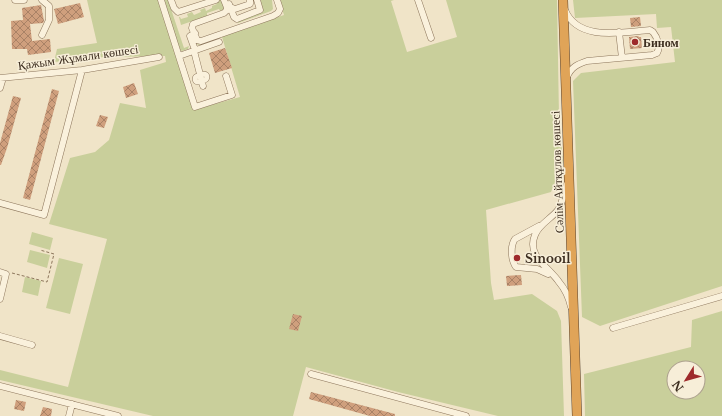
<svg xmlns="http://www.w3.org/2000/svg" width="722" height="416" viewBox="0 0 722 416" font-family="'Libre Baskerville',serif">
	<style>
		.grass { fill: #c9cf9b; fill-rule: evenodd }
		.building { fill: url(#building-cross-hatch) }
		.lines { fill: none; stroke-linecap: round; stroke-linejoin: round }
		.minor-casing { stroke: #8d765c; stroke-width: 7 }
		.highway-casing { stroke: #5b4430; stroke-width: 10 }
		.path { stroke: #8d765c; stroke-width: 1; stroke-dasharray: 3 2; stroke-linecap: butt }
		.minor { stroke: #faf1dc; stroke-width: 6 }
		.highway { stroke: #e0a458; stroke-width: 9 }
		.poi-dot { fill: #9e2a2b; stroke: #f7eed8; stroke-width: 1.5 }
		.labels { text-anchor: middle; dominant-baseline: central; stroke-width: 3; stroke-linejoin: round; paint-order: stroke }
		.poi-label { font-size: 12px; font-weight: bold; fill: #3d2e20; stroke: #f7eed8; text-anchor: start }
		.street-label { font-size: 12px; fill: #3d2e20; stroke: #f7eed8 }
	</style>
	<defs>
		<pattern id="building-cross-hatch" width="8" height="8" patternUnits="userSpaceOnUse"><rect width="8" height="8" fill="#cf9f7d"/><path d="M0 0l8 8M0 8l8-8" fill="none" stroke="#a98266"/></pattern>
	</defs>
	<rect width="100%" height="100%" fill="#f0e4c8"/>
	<path class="grass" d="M87,0H158L193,110L240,97L222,37L198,45L197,44L284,15L279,0H394L391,1L407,52L457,37L446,0H557L559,117L563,162L551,192L486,210L491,283L494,300L532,294L557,311L561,321L564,416H498L398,392L306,367L293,416H153L0,380V370L68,387L107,239L49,224L70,158L95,152L109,140L120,103L146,108L140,70L166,62L165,56L107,57L54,62L57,49L97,43Z
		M164,0H168L184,48L189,46L188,49L182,51L180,50Z
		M221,0L222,1L224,9L220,11L219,9L207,13V16L181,25L179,17H180L181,19L188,17L187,14L192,12L194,15L201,12L200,10L205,8L206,11L212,8V6L217,4L216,1Z
		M260,0H272L273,9L271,11L238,23V21L240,20L263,12Z
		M573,0H722V286L600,326L582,317L573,81L581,73L675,62L671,27L657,28L656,14L575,18Z
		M32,232L53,238L50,250L29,244Z
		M30,250L50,255L47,268L27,262Z
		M59,258L83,264L70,314L46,308Z
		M25,277L41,281L38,296L22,292Z
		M722,311V416H585L584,374L691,347L692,320ZM674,368H698V392H674Z"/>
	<path class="building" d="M80,3L84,17L58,24L54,9Z
		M41,5L44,21L43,23L30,24L32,41L50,39L51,52L28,55L27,49H12L11,21L23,20L22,8Z
		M640,17L641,26L631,27L630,18Z
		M638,36L639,37H641L642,48L630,49L629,37Z
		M225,48L232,68L215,73L209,53Z
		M134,83L138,94L126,98L123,87Z
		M52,89L59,91L30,200L23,198Z
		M13,96L21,98L7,148L1,165H0V143Z
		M100,115L108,117L104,128L96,126Z
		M521,275L522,285L507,286L506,276Z
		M293,314L302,316L298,331L289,329Z
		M311,392L395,414V416H370L309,399Z
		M16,400L26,402L24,411L14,409Z
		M43,407L52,409L51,416H40Z"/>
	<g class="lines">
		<defs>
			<path id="minor" d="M15,0H24
				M42,0L49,6V20L42,35
				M161,0L195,107L232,95L226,76
				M171,0L174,8L178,12L216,0
				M224,0L228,10
				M418,0L431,38
				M229,4L234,17L237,19L260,10L257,0
				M227,7V10L224,13L193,24L192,28L197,40L201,41L273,16L278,13L280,9L277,0
				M230,7L235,9L250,4V0
				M565,10C578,42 622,32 650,30L653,32C657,37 661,47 657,53L652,55L587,61C578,64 571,67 567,77
				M619,32L622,58
				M195,50L190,36L195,33
				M194,51L203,86
				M179,56L219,42
				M201.5 77a2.5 2.5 0 1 1 5 0a2.5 2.5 0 1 1-5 0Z
				M195.5 79a2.5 2.5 0 1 1 5 0a2.5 2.5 0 1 1-5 0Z
				M0,78L82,70L159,57
				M0,88L3,78
				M567,184C564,192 563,202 558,210C551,219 539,224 535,235C526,256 549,267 559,282C565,289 569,298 571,307
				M0,203L44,215L82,70
				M539,226L515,239C510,246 511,260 516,267L537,269L548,274
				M0,272L6,274L0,299
				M613,328L722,296
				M0,336L32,345
				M311,374L466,416
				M0,386L118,416
				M69,416L72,404"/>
			<path id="highway" d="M563,0L577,416"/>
		</defs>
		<use href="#minor" class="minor-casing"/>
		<use href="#highway" class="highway-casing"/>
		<path class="path" d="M12,273L47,282L54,254L40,250"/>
		<use href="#minor" class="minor"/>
		<use href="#highway" class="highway"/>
	</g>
	<g class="poi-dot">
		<circle cx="635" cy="42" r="4"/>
		<circle cx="517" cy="258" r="4"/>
	</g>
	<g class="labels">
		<g class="poi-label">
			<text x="643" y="42">Бином</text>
			<text x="525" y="258">Sinooil</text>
		</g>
		<g class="street-label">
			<text transform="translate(78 57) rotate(-8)">Қажым Жұмали көшесі</text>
			<text transform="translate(557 172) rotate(-92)">Сәлім Айтқұлов көшесі</text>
		</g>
	</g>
	<g transform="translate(686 380) rotate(233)"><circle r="19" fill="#f7eed8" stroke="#ada18e"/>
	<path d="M0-3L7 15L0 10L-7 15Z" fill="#9e2a2b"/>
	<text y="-6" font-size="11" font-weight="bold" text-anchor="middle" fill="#3d2e20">N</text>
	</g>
</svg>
